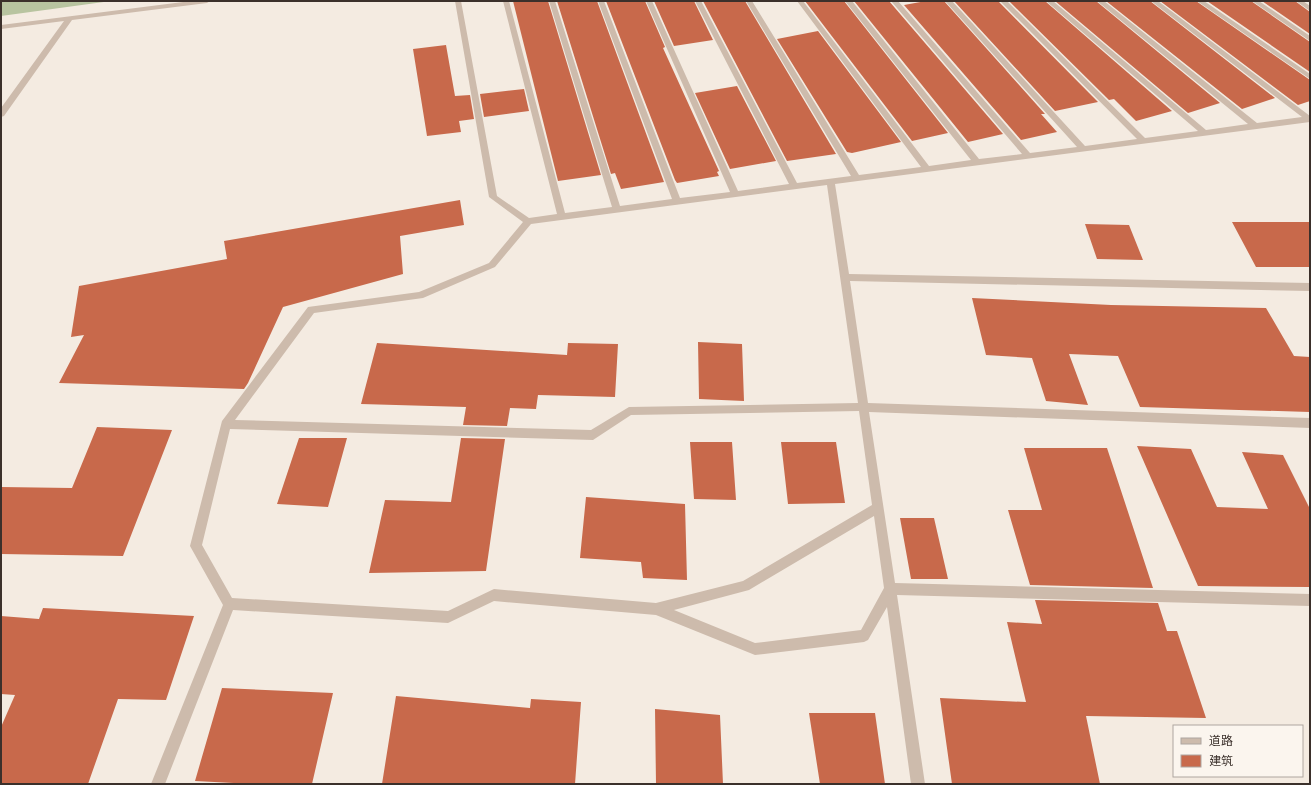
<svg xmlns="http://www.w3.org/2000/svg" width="1311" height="785" viewBox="0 0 1311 785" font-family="Inter,'Noto Sans SC',sans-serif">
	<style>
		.green { fill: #b8c4a0 }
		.building { fill: #c8694b }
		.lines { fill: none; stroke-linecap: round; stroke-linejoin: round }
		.minor { fill: #cdbbac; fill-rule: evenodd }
	</style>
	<rect width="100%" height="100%" fill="#f4ebe1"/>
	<path class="green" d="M1,1H111L1,16Z"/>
	<path class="building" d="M513,1H548L601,175L558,181Z
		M557,1H597L664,182L621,189L615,173L611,174Z
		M606,1H645L665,47L663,48L719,171L717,172L719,176L677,183L675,180Z
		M654,1H694L713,40L674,46Z
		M703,1H745L836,154L787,161Z
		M805,1H844L948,133L912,141Z
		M854,1H889L1003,134L968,142Z
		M926,1H944L1045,114H1041L1057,132L1021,140L904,5Z
		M954,1H998L1098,102L1055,111Z
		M1009,1H1045L1172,111L1136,121L1114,99L1109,100Z
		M1055,1H1096L1220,103L1188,113Z
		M1106,1H1150L1275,98L1242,109Z
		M1160,1H1196L1310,80V101L1298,105Z
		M1207,1H1251L1310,42V72Z
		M1262,1H1295L1310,12V34Z
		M818,31L901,142L852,153L847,152L777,39Z
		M446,45L455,96L470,95L474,119L459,121L461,132L427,136L413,49Z
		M737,86L776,161L730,169L695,93Z
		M524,89L529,111L484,117L480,94Z
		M460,200L464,225L400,236L403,274L283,307L248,383L244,389L59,383L84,335L71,337L79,286L227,259L224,241Z
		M1232,222H1310V267H1256Z
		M1085,224L1129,225L1143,260L1097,259Z
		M972,298L1111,305L1266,308L1294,356L1310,357V412L1140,407L1118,356L1069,354L1088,405L1046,401L1032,358L986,355Z
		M698,342L742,344L744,401L699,399Z
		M377,343L567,355L568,343L618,344L615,397L538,395L536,409L510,408L507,426L463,425L466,407L361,404Z
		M97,427L172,430L123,556L1,554V487L72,488Z
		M299,438H347L328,507L277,504Z
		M461,438L505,439L486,571L369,573L385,500L451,502Z
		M690,442H732L736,500L694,499Z
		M781,442H836L845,503L788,504Z
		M1137,446L1191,449L1217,507L1268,509L1242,452L1283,455L1310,509V587L1198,586Z
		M1024,448H1107L1153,588L1030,585L1008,510H1042Z
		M586,497L685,504L687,580L643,578L641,562L580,558Z
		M900,518H934L948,579H911Z
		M1035,600L1158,603L1167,631H1177L1206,718L1086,716L1100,784H952L940,698L1026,702L1007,622L1042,624Z
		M43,608L194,616L166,700L118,699L88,784L1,783V727L15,695L1,694V616L39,619Z
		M222,688L333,693L312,784H253L195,781Z
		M396,696L530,708L531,699L581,702L575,784H382Z
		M655,709L720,715L723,784H656Z
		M809,713H875L885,784H820Z"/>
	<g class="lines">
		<path class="minor" d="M191,1H210L207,3L72,20L4,116L1,117V108L64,21L1,29V25Z
			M455,1H461L497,196L529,218L557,214L503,1H509L565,213L612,207L549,1H555L620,206L672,199L598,1H604L680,198L730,192L646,1H652L738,191L789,184L695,1H701L797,183L851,176L746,1H752L859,175L921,167L797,1H803L929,166L971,160L845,1H852L979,159L1022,154L891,1H898L1030,153L1077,147L945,1H952L1085,146L1137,139L1000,1H1007L1145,138L1198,131L1046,1H1053L1206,130L1248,124L1097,1H1104L1257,123L1302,117L1151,1H1158L1310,116V122L835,184L849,274L1310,283V291L850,281L868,403L1310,418V428L869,412L895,583L1310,594V606L897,595L925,784H911L887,607L868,640L864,642L755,655L656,615L494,601L448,623L233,610L165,784H151L223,605L190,546L222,421L308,307L419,292L489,263L523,222L489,197ZM827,185L858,403L629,407L591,430L235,420L314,313L423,298L495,267L531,224ZM859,411L872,505L743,581L656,603L494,589L448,611L232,598L202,545L230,429L593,440L631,415ZM874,516L884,588L861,630L755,643L674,610L749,590Z
			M1197,1H1204L1310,74V79Z
			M1252,1H1259L1310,36V41Z
			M1296,1H1303L1310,6V11Z"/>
	</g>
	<rect width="1311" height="785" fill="none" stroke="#3b302b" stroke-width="4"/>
	<rect x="1173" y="725" width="130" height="52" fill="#fbf5ee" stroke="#aea6a0"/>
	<rect x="1181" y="738" width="20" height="6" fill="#cdbbac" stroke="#aea6a0"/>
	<text x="1209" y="745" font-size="12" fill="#3b302b">道路</text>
	<rect x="1181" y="755" width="20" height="12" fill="#c8694b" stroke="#aea6a0"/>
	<text x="1209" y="765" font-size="12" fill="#3b302b">建筑</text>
</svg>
